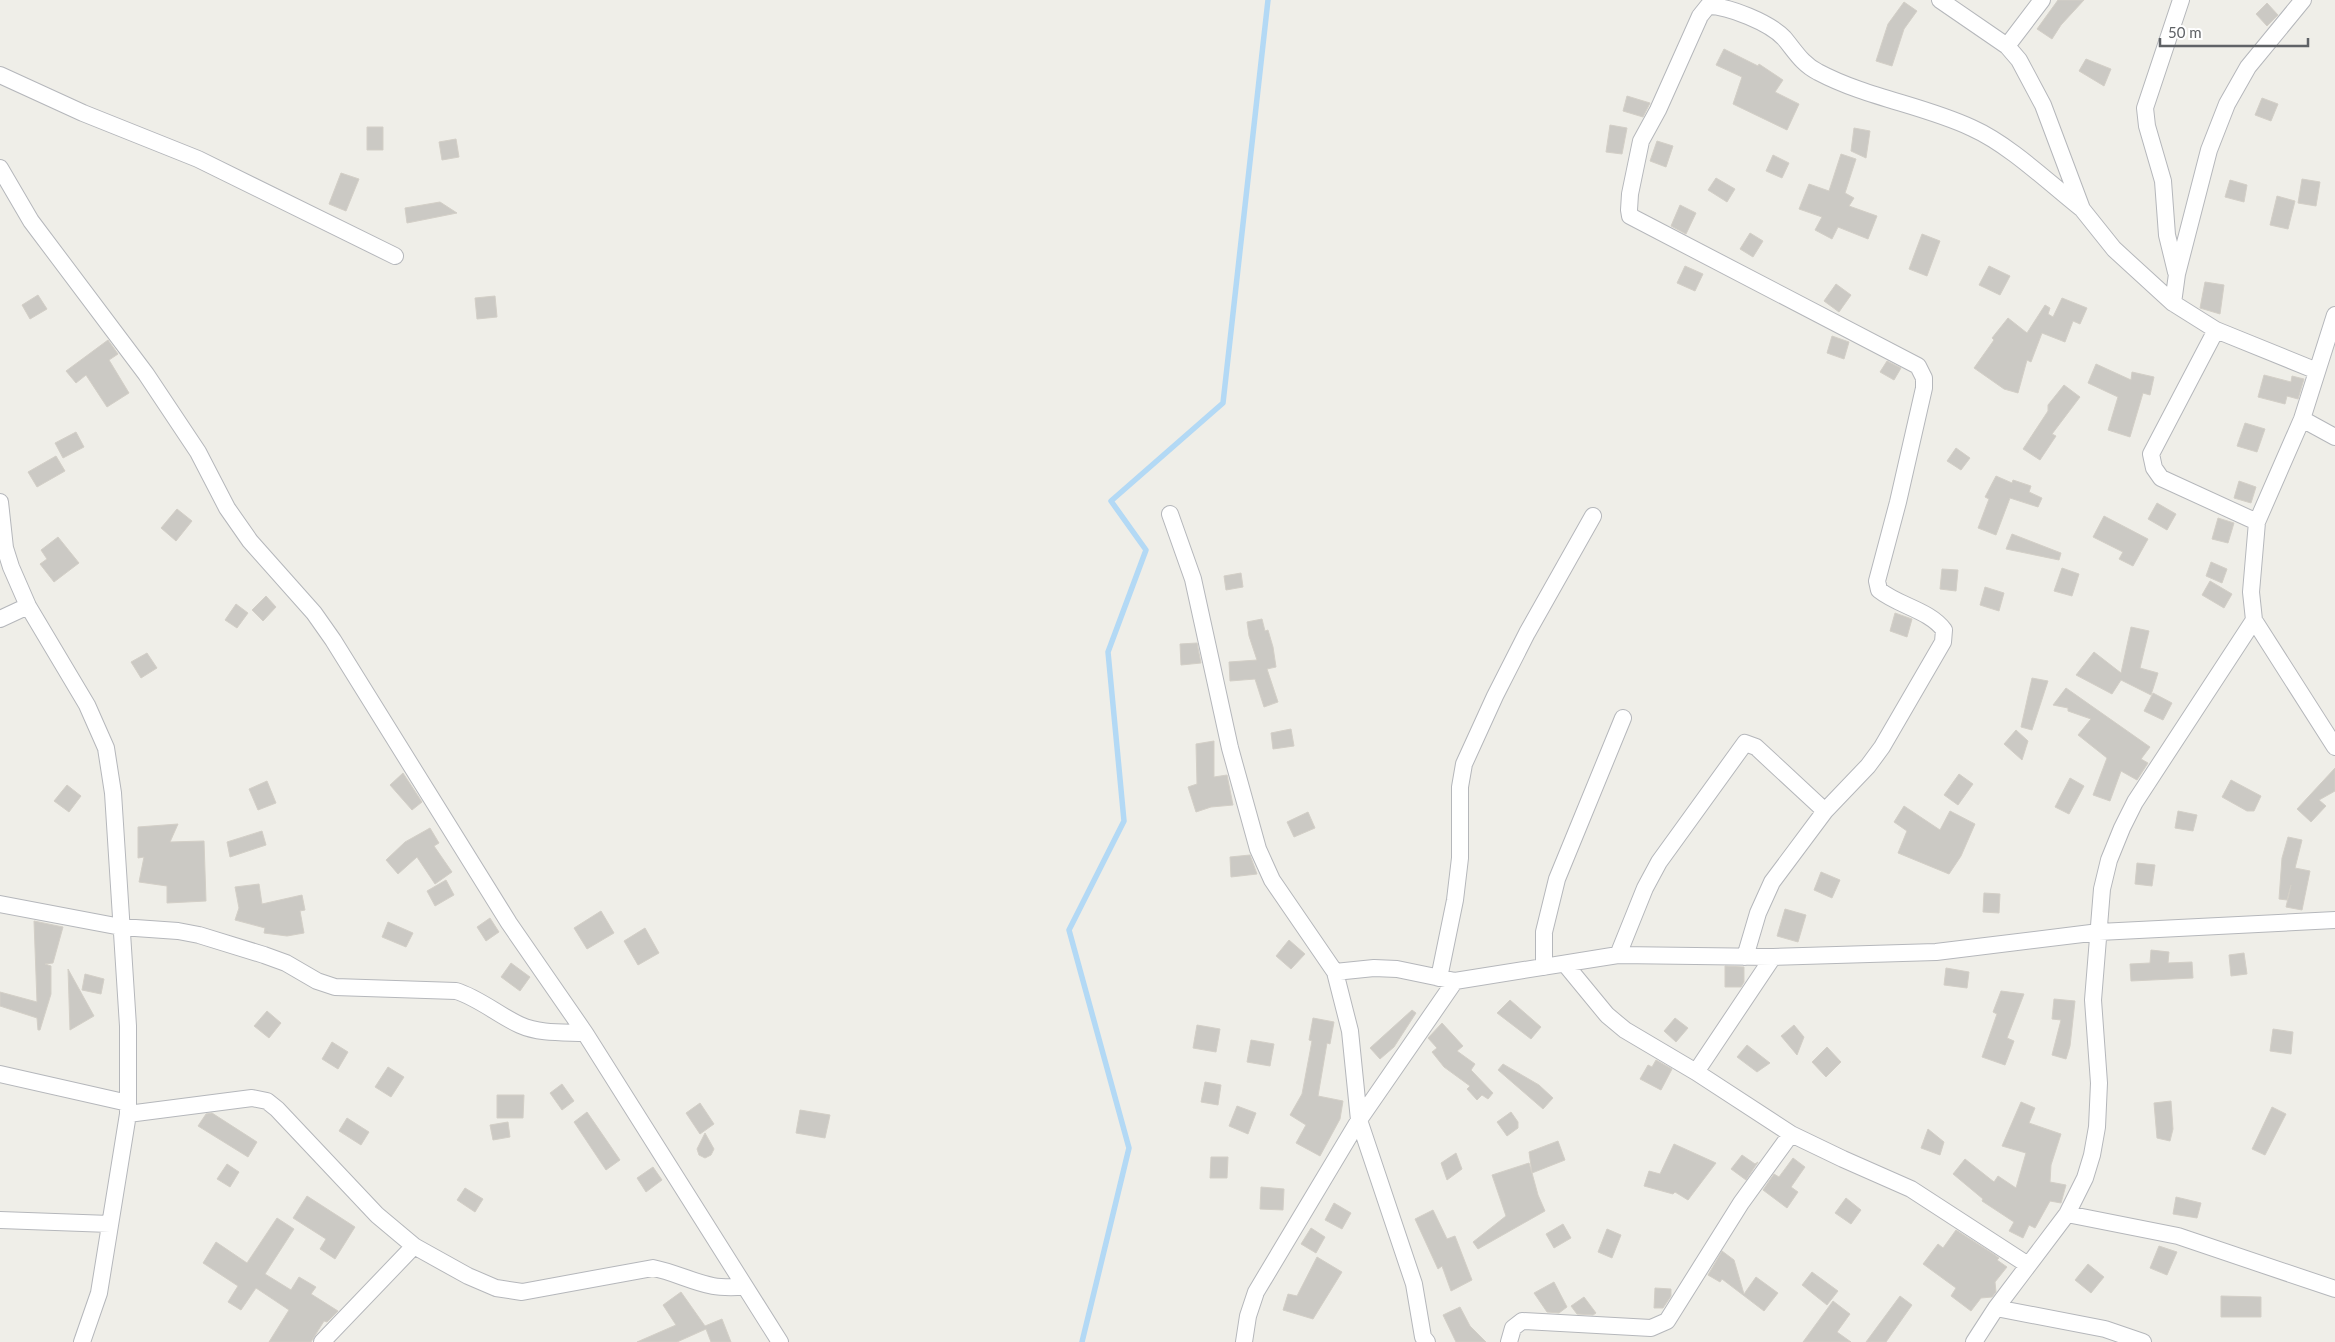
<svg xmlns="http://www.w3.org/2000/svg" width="2335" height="1342" viewBox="0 0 2335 1342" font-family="Lato,sans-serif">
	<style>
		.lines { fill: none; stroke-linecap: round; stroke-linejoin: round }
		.stream { stroke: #b3d9f5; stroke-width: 5.5 }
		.building { fill: #cbc9c4; stroke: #d3cfc7 }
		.minor-casing { stroke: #b5b7bb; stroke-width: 18 }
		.minor { stroke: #fff; stroke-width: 16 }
	</style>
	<rect width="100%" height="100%" fill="#efeee8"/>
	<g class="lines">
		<path class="stream" d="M1082,1342L1129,1148L1069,930L1124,821L1108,652L1146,550L1111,501L1223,403L1268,0"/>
	</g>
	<path class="building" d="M2058,0H2084L2061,25L2052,39L2037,29Z
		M1904,2L1917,11L1904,29L1892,66L1876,61L1888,24Z
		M2267,3L2278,15L2267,26L2256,14Z
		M1724,49L1758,66L1759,64L1783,80L1775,92L1799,104L1787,130L1733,104L1742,77L1716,65Z
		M2086,59L2111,69L2104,86L2079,71Z
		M1627,96L1650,103L1643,117L1623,111Z
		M2262,98L2278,104L2271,121L2255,115Z
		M1610,125L1627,128L1622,154L1606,152Z
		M367,127H383V150H367Z
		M1854,128L1870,131L1866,158L1851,151Z
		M456,139L459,157L442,160L439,142Z
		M1657,141L1673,146L1666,167L1650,161Z
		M1841,154L1856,159L1845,193L1854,198L1849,206L1877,216L1868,239L1838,227L1832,239L1815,230L1822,217L1799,209L1809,184L1829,191Z
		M1773,155L1789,163L1782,178L1766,171Z
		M341,173L359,179L346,211L329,204Z
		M1716,178L1735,189L1727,202L1708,190Z
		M2302,179L2320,182L2316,206L2298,203Z
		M2230,180L2247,185L2244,202L2225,197Z
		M2277,196L2295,201L2288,229L2270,225Z
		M440,202L457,213L407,223L405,208Z
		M1680,205L1696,213L1686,234L1671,226Z
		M1750,233L1763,241L1753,257L1740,249Z
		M1922,234L1940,241L1927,276L1909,269Z
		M1685,266L1703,274L1695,291L1677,283Z
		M1989,266L2010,276L2000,295L1979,285Z
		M2205,282L2224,285L2220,314L2200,308Z
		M1836,284L1851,295L1839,312L1824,301Z
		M38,295L47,309L30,319L22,305Z
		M495,296L497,317L477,319L475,298Z
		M2062,298L2087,308L2080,324L2073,321L2065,342L2042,333L2031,362L2027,360L2018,393L2004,389L1974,368L1994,340L1992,338L2008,318L2027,333L2045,305L2050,308L2048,314L2053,317Z
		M1832,336L1849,342L1844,359L1827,353Z
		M108,340L118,354L109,360L129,393L107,407L86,375L76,383L66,371Z
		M1887,361L1901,368L1894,380L1880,372Z
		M2096,364L2131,380L2132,372L2154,377L2150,395L2143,393L2130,437L2108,430L2118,397L2088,383Z
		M2264,375L2291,382L2292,376L2304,379L2298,399L2287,396L2285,404L2258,397Z
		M2064,385L2080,397L2052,434L2056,436L2040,460L2023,449L2048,411V405Z
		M2245,423L2265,429L2257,452L2237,446Z
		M76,432L84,447L63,458L55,443Z
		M1956,448L1970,458L1961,470L1947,461Z
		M56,456L65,471L37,487L28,472Z
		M1996,476L2012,483L2013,480L2031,486L2029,492L2042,498L2038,507L2010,498L1996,535L1978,528L1989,499L1985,497Z
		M2239,481L2256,487L2251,503L2234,498Z
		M2157,503L2176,514L2167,530L2148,519Z
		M177,509L192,521L176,541L161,528Z
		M2104,516L2148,539L2133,566L2119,559L2123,552L2093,537Z
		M2218,518L2234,523L2228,543L2212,539Z
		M2012,534L2061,553L2059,560L2006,549Z
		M58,537L79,563L54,582L40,564L47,559L41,550Z
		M2211,562L2227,569L2222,583L2206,576Z
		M2062,568L2079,574L2072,596L2054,591Z
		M1942,569L1958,570L1956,591L1940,589Z
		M1241,573L1243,587L1226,590L1224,576Z
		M2210,581L2232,594L2224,608L2202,595Z
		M1985,587L2004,593L1999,611L1980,605Z
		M266,596L276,607L263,621L252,610Z
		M236,604L248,613L237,628L225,620Z
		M1895,613L1912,619L1907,637L1890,631Z
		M1262,619L1265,631L1268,630L1273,647L1276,667L1267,669L1278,702L1264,707L1255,679L1230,681L1229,662L1257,660L1249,636L1247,622Z
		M2131,627L2149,631L2140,668L2158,673L2151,695L2121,680L2112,694L2076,675L2094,652L2121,673Z
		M1197,643L1201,663L1181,665L1180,644Z
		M147,653L157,668L141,678L131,662Z
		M2032,678L2048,681L2032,730L2021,727Z
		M2066,688L2150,747L2141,759L2148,763L2137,780L2121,771L2110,801L2093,795L2107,758L2078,735L2091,719L2068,711V708L2053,705Z
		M2153,693L2172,703L2163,720L2144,711Z
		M1291,729L1294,746L1273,749L1271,733Z
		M2016,730L2028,741L2022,760L2004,744Z
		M1214,741V777L1227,775L1233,805L1211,807L1196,812L1188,787L1197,784L1196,744Z
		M2335,768V791L2319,800L2326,806L2311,822L2297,809Z
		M403,773L422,802L412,810L390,785Z
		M1959,774L1973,784L1958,805L1944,795Z
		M2070,778L2084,786L2069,814L2055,807Z
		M2231,780L2261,796L2254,811H2247L2222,797Z
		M267,781L276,803L258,810L249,789Z
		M67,785L81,796L69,812L54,801Z
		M1904,806L1940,830L1950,811L1975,824L1961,856L1949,874L1898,853L1907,831L1894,822Z
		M2178,811L2197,815L2193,831L2175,828Z
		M1308,812L1315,828L1294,837L1287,822Z
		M178,824L170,842L204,841L206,901L167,903V886L139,882L144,857L138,858V827Z
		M430,828L439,843L434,846L452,872L435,884L417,857L398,874L386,860L405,842Z
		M262,831L266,845L230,857L227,842Z
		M2288,837L2302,840L2295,868L2310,871L2302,910L2286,907L2291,885L2287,900L2279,899L2282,858Z
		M1250,855L1257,874L1231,877L1230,857Z
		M2137,863L2155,865L2152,886L2135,884Z
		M1821,872L1840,880L1832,898L1814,890Z
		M446,880L454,895L435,906L427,891Z
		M259,884L262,904L302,895L305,910L300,911L304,933L287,936L264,933L265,928L235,920L239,908L235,887Z
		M1984,893L2000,894L1999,913L1983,912Z
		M1785,909L1806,915L1798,942L1777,936Z
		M601,911L614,933L587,949L574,928Z
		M490,918L499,932L486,941L477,927Z
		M34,921L63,927L53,963L45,964L51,966V994L40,1030H38L37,1018L0,1006V992L37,1002Z
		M388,922L413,933L406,947L382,937Z
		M645,928L659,953L638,965L624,941Z
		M1289,940L1305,954L1291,969L1276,956Z
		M2151,950L2169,952L2168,963L2192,962L2193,978L2131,981L2130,964L2150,963Z
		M2244,953L2247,974L2231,976L2229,955Z
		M511,963L530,977L520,991L501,977Z
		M1725,966L1744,967V982L1741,987H1725Z
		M1946,968L1969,972L1967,988L1944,985Z
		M68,969L94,1016L70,1030Z
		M85,974L104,979L101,994L82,990Z
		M2001,991L2024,994L2007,1038L2014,1041L2005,1065L1982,1057L1997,1014L1993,1012Z
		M2054,999L2075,1001L2070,1046L2066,1059L2052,1055L2061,1020L2052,1019Z
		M1510,1000L1541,1027L1531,1039L1497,1013Z
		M1412,1010L1416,1013L1394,1047L1380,1059L1370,1048Z
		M267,1011L281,1023L269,1038L254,1026Z
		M1313,1018L1334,1022L1330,1044L1327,1043L1318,1096L1343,1101L1340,1119L1320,1156L1296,1143L1306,1125L1290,1115L1302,1094L1312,1041L1309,1040Z
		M1675,1018L1688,1028L1676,1042L1664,1031Z
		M1442,1023L1463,1046L1457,1051L1475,1064L1471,1070L1493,1093L1488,1099L1482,1095L1477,1100L1467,1089L1470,1086L1444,1067L1432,1052L1437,1048L1428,1038Z
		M1197,1025L1220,1029L1216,1052L1193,1048Z
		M1794,1025L1804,1037L1797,1055L1781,1036Z
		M2273,1029L2293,1032L2291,1054L2270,1051Z
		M1251,1040L1274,1044L1270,1066L1247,1062Z
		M332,1042L348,1052L338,1069L322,1059Z
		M1747,1045L1770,1063L1757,1072L1737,1057Z
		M1827,1047L1841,1062L1826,1077L1812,1062Z
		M1656,1060L1672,1069L1661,1090L1640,1079L1648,1065L1652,1067Z
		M1503,1064L1539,1085L1553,1098L1543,1109L1498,1070Z
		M388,1067L404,1077L391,1097L375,1087Z
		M1205,1082L1221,1085L1218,1105L1201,1102Z
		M562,1084L574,1101L562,1110L550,1093Z
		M497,1095H524L523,1118H497Z
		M2171,1101L2173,1129L2170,1141L2157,1138L2154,1103Z
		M2021,1102L2035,1108L2029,1123L2061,1134L2051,1165L2050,1182L2066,1185L2061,1203L2050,1201L2035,1228L2029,1225L2023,1238L2009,1231L2014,1222L1982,1201L1983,1199L1953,1174L1965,1159L1994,1182L1998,1176L2016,1188L2026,1153L2002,1146Z
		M700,1103L714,1124L700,1134L686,1113Z
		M1237,1106L1256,1113L1248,1134L1229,1126Z
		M2272,1107L2286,1114L2265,1155L2252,1149Z
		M800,1110L830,1115L825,1138L796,1133Z
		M587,1112L620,1160L606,1170L574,1122Z
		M1511,1112L1518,1122V1128L1507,1136L1497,1122Z
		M212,1113L257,1142L248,1157L198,1126L206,1114Z
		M347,1118L369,1132L361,1145L339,1131Z
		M508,1122L510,1137L493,1140L490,1125Z
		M1928,1129L1944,1142L1940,1155L1921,1148Z
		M705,1133L714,1149L711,1155L705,1158L699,1155L697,1149Z
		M1558,1141L1565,1160L1532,1173L1538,1195L1545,1211L1478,1249L1473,1242L1506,1216L1492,1175L1529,1163L1532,1173L1529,1152Z
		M1674,1144L1716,1163L1688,1200L1675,1192L1673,1194L1644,1186L1649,1171L1660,1174Z
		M1456,1153L1462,1169L1447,1180L1441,1163Z
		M1742,1155L1755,1164L1758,1162L1746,1180L1731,1169Z
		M1211,1157H1228L1227,1178H1210Z
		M1793,1158L1805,1167L1791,1187L1798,1192L1787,1208L1763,1190L1774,1174L1779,1177Z
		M227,1164L239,1172L230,1187L217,1179Z
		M653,1167L662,1180L646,1192L637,1178Z
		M1261,1187L1284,1189L1283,1210L1260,1209Z
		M465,1188L483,1199L475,1212L457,1200Z
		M307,1196L355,1227L335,1259L320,1249L326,1239L293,1218Z
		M2176,1197L2201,1203L2197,1218L2173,1214Z
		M1846,1198L1861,1210L1851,1224L1835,1213Z
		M1334,1203L1351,1213L1342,1229L1325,1220Z
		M1433,1210L1447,1239L1455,1236L1472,1280L1451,1291L1442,1266L1438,1269L1415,1219Z
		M277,1218L294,1229L265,1274L291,1290L299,1277L316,1287L311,1294L338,1311L327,1322L324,1321L311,1342H269L289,1310L256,1288L241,1310L228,1302L238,1286L203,1263L216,1242L247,1263Z
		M1563,1224L1571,1238L1554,1248L1546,1234Z
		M1311,1228L1325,1237L1316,1253L1301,1244Z
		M1607,1229L1621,1235L1612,1258L1598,1252Z
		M1956,1230L1995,1255L1999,1258L1997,1260L2007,1267L1995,1282L1996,1292L1992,1297L1981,1298L1971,1311L1951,1296L1956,1288L1923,1264L1938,1244L1943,1248Z
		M2159,1246L2177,1252L2167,1275L2150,1268Z
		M1722,1251L1734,1260L1744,1294L1756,1277L1778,1293L1764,1311L1722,1279L1720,1282L1708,1275Z
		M1317,1257L1342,1272L1313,1319L1283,1310L1288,1294L1297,1296Z
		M2088,1264L2104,1277L2091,1293L2075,1280Z
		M1812,1272L1838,1291L1827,1305L1802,1285Z
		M1554,1282L1567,1307L1559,1313L1547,1312L1534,1293Z
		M1655,1288L1671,1289V1296L1663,1308H1654Z
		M681,1292L705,1326L722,1319L731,1342H711L706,1329L677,1342H637L676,1325L663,1305Z
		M1900,1296L1912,1305L1886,1342H1866Z
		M2221,1296L2261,1297V1317H2221Z
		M1584,1297L1596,1313L1593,1315L1577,1314L1571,1306Z
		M1833,1301L1850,1314L1837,1332L1851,1342H1803Z
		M1460,1307L1470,1326L1486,1342H1456L1443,1315Z"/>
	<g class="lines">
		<defs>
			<path id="minor" d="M1940,0L2007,46L2019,60L2043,105L2082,209L2114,249L2173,303L2216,330L2317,371
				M2007,46L2042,0
				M0,75L83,113L198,159L395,256
				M0,168L31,221L146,374L198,452L227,508L250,541L314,613L333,640L509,923L585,1033L780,1342
				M2176,272L2167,235L2163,181L2147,126L2145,108L2181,0
				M2173,303L2177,274L2209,150L2227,104L2248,67L2303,0
				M2335,315L2302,419L2257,522L2251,592L2254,620L2335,747
				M2216,330L2151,454L2154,468L2161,478L2257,522
				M2302,419L2335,437
				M0,502L5,548L11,567L28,606L87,705L106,748L113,793L128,1026V1114L99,1293L82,1342
				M1170,514L1193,579L1230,748L1258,849L1272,880L1335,972L1350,1031L1359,1120L1414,1284L1423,1337L1427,1342
				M0,619L28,606
				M0,904L121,927L178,931L199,935L264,955L286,963L317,981L335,987L456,991C479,998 498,1015 520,1025C540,1034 564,1032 585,1033
				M1618,955L1645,888L1659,862L1745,743L1756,747L1825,811
				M1745,957L1758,913L1772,882L1825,811L1868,766L1882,747L1943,642L1944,630C1929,610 1899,606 1879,590L1877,581L1898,502L1924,388V378L1918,366L1630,216L1629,210L1630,194L1641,141L1658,110L1700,16L1708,6C1729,6 1770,23 1784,38C1795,51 1802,64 1818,72C1867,98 1923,105 1972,128C2010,145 2049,183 2082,209
				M1565,964L1607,1015L1625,1030L1696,1072L1791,1134L1843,1159L1911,1189L2028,1265
				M1544,967V932L1557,879L1623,718
				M1335,972L1374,968L1397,969L1455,981L1618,955L1773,957L1936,952L2099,932L2335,920
				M1439,978L1455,900L1460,858V787L1464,764L1495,696L1527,633L1593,516
				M1696,1072L1773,957
				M0,1074L128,1103
				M128,1114L252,1098L267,1101L277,1109L377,1215L414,1246L468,1276L496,1288L522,1292L653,1268C674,1272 692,1282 713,1286C723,1288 735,1287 745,1287
				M2067,1214L2178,1236L2335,1289
				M0,1220L110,1224
				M1996,1308L2105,1329L2143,1342
				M322,1342L414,1246
				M1244,1342L1248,1316L1256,1292L1359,1120L1455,981
				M1509,1342L1513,1328L1522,1321L1651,1328L1667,1321L1741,1203L1791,1134
				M1974,1342L1996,1308L2067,1214L2085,1178L2092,1155L2097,1127L2099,1083L2093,1000L2102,889L2109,860L2122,828L2135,802L2254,620"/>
		</defs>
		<use href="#minor" class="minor-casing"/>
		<use href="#minor" class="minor"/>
	</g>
	<path d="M2160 38v8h148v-8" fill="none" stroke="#5f6266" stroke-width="2.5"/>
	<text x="2168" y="38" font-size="15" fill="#5f6266" stroke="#ffffff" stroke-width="4" paint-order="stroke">50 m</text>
</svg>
